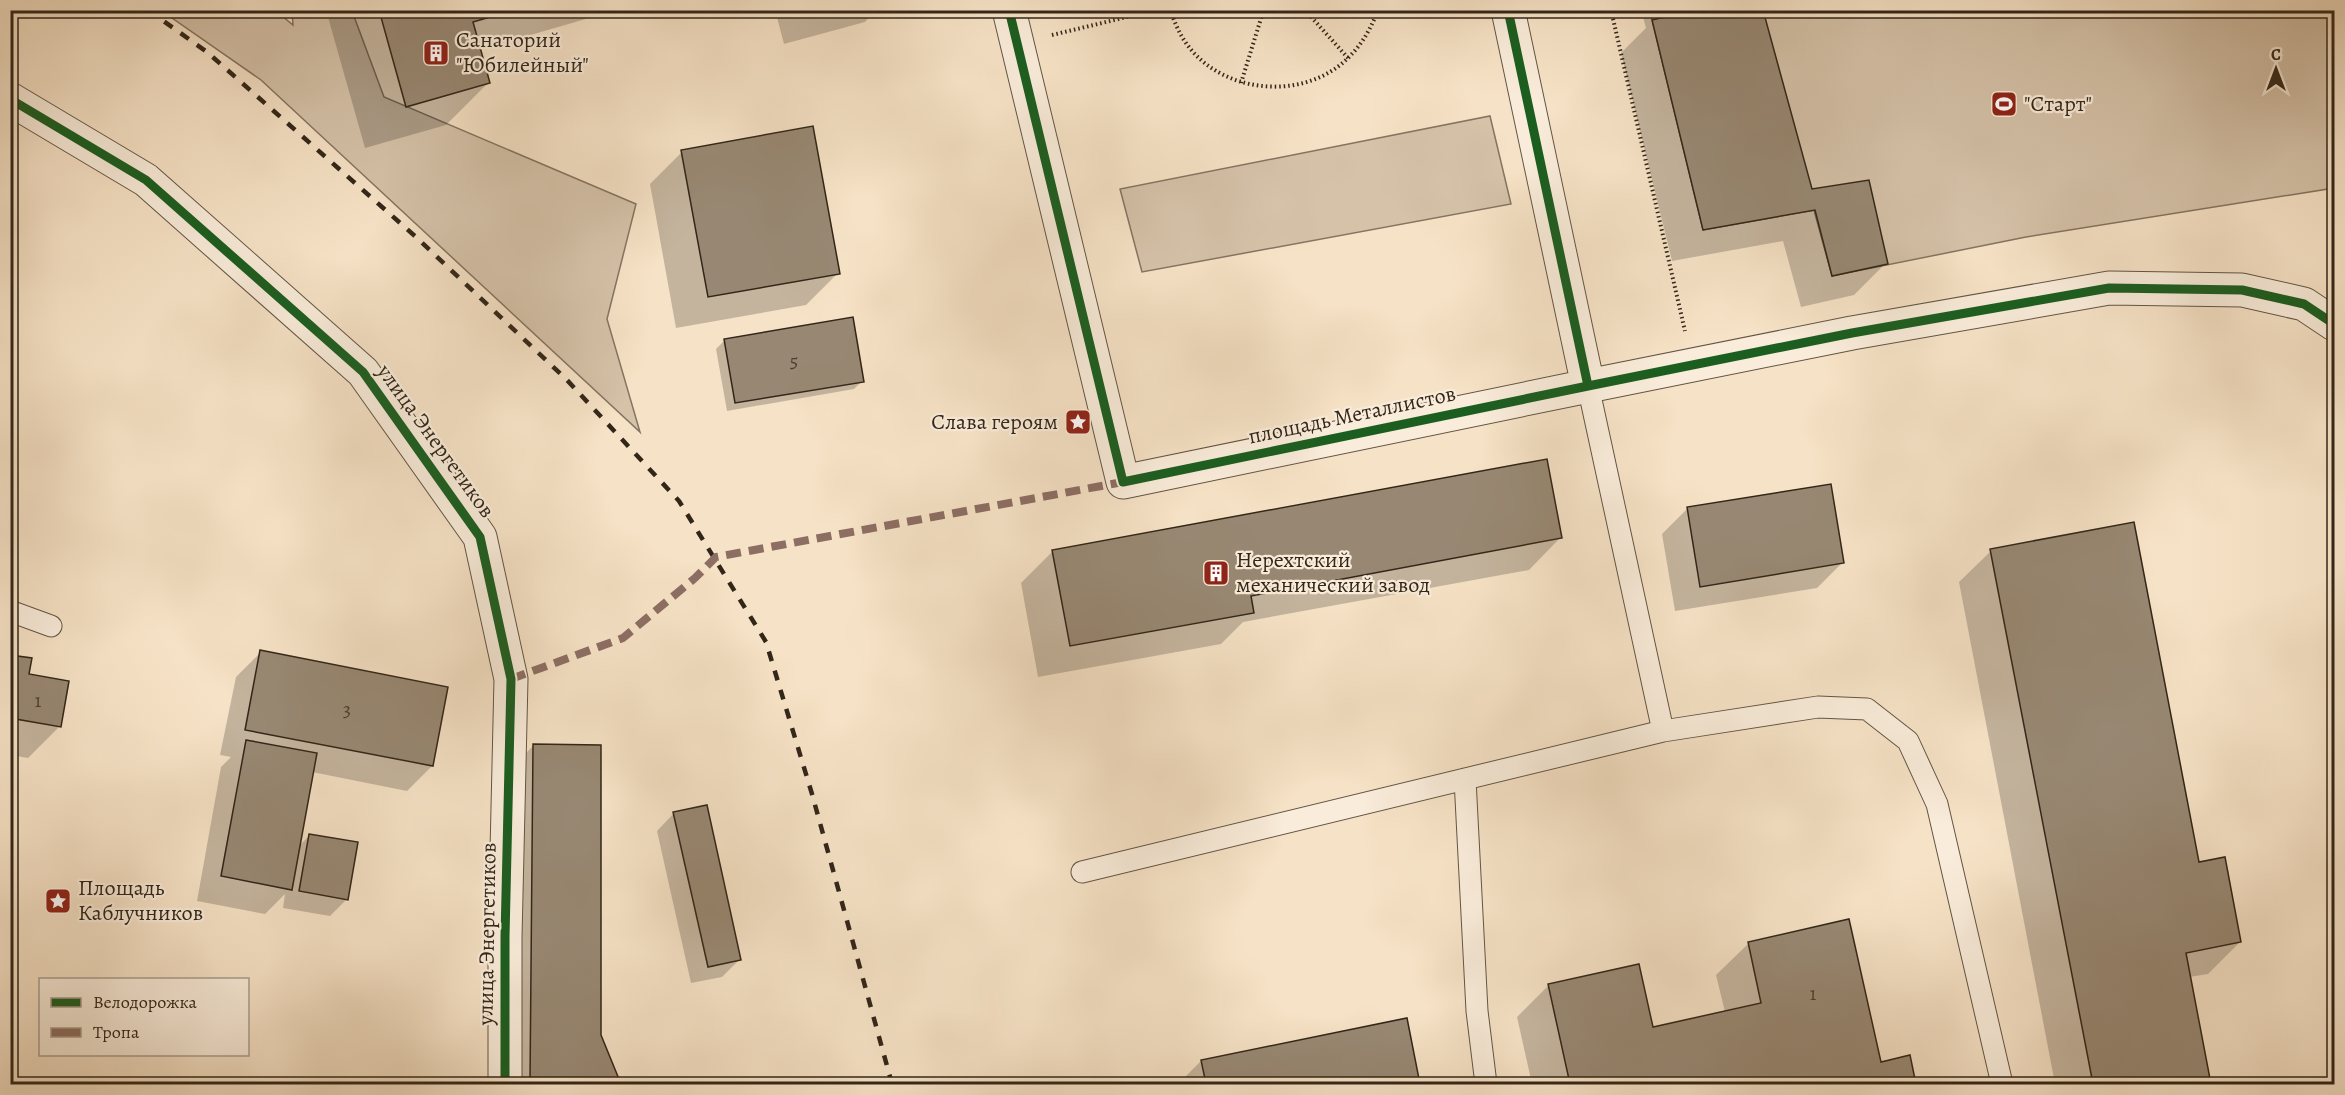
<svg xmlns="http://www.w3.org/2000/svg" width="2345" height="1095" viewBox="0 0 2345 1095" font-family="Alegreya,serif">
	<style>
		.green { fill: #d5c2a9; stroke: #847461; stroke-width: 1.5 }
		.shadow { fill: #0003 }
		.building { fill: #988873; stroke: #322619; stroke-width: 1.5 }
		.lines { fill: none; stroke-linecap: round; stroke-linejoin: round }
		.lane-casing { stroke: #635544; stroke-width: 23 }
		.street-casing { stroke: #635544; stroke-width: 35 }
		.path { stroke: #322619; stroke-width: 4; stroke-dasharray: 1.5 3; stroke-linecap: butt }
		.lane { stroke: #f9ecda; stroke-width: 21 }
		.street { stroke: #f9ecda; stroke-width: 33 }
		.rail { stroke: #322619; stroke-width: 4.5; stroke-dasharray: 10 10; stroke-linecap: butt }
		.quiet { stroke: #8d6e63; stroke-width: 8; stroke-dasharray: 15 8; stroke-linecap: butt }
		.cycleway-casing { stroke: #f9ecda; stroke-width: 13 }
		.cycleway { stroke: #1b5e20; stroke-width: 9 }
		.labels { text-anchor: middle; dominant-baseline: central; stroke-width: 4.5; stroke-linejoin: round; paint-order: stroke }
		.number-label { font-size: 20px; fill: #4c3e30 }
		.poi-label { font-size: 22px; fill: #322619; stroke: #f9ecda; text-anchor: start }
		.street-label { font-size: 22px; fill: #322619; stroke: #f9ecda }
	</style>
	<rect width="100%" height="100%" fill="#f6e2c6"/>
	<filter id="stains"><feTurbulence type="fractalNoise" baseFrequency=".00333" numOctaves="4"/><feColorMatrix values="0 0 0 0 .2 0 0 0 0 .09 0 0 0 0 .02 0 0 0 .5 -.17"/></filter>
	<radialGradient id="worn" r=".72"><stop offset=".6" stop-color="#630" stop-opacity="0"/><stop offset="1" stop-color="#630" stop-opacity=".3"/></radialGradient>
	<path class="green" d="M162,11H276L293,25L292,11H352L384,97L636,204L607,319L640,432L261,80Z
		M1650,11H2334V188L2026,237L1832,276L1814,210L1703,230Z
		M1490,116L1511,204L1142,272L1120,189Z"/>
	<path class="shadow" d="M326,10H617L479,50L488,83L446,125L365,148Z
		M775,10H876L865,22L784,44Z
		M1641,10H1761L1810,191L1886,263L1854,295L1801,307L1783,241L1672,261L1621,53L1646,28Z
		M682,152L838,273L806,305L676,328L650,184Z
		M725,340L862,381L854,389L727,411L716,349Z
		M1687,509L1842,563L1817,588L1675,611L1662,534Z
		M1560,538L1529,570L1243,622L1221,644L1038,677L1021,583L1053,551Z
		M1991,551L2197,863L2240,942L2208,974L2189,977L2210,1084H2055L1959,582Z
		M261,652L432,766L407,791L312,772L298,847L310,835L347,899L330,916L283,908L285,894L265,914L197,901L221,767L231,757L220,755L236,677Z
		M10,656L28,676L60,726L28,758L10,755Z
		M534,745L599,1035L620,1084H499L502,777Z
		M674,813L739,960L722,977L691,983L657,831Z
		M1848,921L1880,1063L1909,1057L1915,1084H1532L1517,1017L1548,986L1652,1029L1725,1012L1716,975L1748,944Z
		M1406,1020L1419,1084H1178L1201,1061Z"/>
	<path class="building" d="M379,10H514L473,22L490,83L406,107Z
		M1681,10H1763L1812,189L1869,180L1888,264L1832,276L1815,210L1703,230L1652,20L1681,13Z
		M813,126L840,274L708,297L681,150Z
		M853,317L864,382L735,403L724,339Z
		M1547,459L1562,538L1251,596L1254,613L1070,646L1052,550Z
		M1831,484L1844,563L1700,587L1687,507Z
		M2134,522L2199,862L2225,857L2241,942L2186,953L2211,1084H2093L1990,549Z
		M260,650L448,687L433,766L245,730Z
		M10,655L32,658L29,674L69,681L61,727L10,718Z
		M246,740L317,753L292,890L221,876Z
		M533,744L601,745V1035L621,1084H531L530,1081Z
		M707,805L741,960L708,967L673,812Z
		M309,834L358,842L348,900L299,891Z
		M1849,919L1881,1062L1910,1055L1916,1084H1570L1548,984L1639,964L1653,1027L1761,1003L1748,942Z
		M1407,1018L1420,1084H1206L1201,1060Z"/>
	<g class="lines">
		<defs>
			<path id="lane" d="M1588,386L1663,731
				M10,611L51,626
				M1465,779L1477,1011L1486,1084
				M1082,872L1663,731L1818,707L1867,709L1908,741L1937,804L2002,1084"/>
			<path id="street" d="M1009,10L1123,482L1588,386
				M1508,10L1588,386L1852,333L2109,288L2242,290L2304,304L2334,324
				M10,99L146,180L363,372L480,537L511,679L505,937V1084"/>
		</defs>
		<use href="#lane" class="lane-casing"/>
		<use href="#street" class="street-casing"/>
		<path class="path" d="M1170,10C1174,20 1178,31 1184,40C1218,94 1304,103 1349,57C1363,43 1371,28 1378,10
			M1305,10L1348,58
			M1611,10L1685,331
			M1052,35L1156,10
			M1241,83L1263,12"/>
		<use href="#lane" class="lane"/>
		<use href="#street" class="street"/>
		<path class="rail" d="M148,10L207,52L416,237L567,380L679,501L766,642L812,794L892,1084"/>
		<path class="quiet" d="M511,679L623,638L695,578L716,557L1123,482"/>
		<defs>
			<path id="cycleway" d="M1009,10L1123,482L1588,386
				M1508,10L1588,386L1852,333L2109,288L2242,290L2304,304L2334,324
				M10,99L146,180L363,372L480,537L511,679L505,937V1084"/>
		</defs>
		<use href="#cycleway" class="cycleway-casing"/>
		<use href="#cycleway" class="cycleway"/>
	</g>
	<defs>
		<symbol id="building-square" viewBox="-11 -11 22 22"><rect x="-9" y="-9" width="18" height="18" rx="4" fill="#8f2418" stroke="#f9ecda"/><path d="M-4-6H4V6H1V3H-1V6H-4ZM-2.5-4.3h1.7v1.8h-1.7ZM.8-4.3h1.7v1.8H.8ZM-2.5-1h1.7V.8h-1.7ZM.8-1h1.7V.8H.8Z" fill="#fff"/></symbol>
		<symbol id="stadium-square" viewBox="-11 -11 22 22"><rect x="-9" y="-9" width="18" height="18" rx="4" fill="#8f2418" stroke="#f9ecda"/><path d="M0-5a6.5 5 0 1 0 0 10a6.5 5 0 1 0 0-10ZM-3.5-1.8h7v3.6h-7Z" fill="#fff"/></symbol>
		<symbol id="sight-square" viewBox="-11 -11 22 22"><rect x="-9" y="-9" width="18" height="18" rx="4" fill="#8f2418" stroke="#f9ecda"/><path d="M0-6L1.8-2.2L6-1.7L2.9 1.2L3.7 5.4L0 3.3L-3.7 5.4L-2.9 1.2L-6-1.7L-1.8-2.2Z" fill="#fff"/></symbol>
	</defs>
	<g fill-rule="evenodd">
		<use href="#building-square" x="421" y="38" width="30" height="30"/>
		<use href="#stadium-square" x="1989" y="89" width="30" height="30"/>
		<use href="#sight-square" x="1063" y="407" width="30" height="30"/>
		<use href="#building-square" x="1201" y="558" width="30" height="30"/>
		<use href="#sight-square" x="43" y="886" width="30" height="30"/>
	</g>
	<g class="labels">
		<g class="number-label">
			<text x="794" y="360">5</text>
			<text x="38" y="700">1</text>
			<text x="347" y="709">3</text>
			<text x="1813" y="993">1</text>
		</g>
		<g class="poi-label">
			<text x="456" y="40">Санаторий<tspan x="456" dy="25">"Юбилейный"</tspan></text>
			<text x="2024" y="104">"Старт"</text>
			<text x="1058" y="422" text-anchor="end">Слава героям</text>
			<text x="1236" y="560">Нерехтский<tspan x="1236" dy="25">механический завод</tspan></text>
			<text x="78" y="888">Площадь<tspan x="78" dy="25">Каблучников</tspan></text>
		</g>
		<g class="street-label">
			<text transform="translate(1352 415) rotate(-12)">площадь Металлистов</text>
			<text transform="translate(436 441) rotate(54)">улица Энергетиков</text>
			<text transform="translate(487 934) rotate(-89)">улица Энергетиков</text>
		</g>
	</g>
	<rect width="2345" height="1095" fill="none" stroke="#f6e2c6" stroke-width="36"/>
	<rect x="12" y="12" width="2321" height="1071" fill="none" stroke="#322619" stroke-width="3"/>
	<rect x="18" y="18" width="2309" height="1059" fill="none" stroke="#322619" stroke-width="1.5"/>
	<rect x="39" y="978" width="210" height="78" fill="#f9ecda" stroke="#a99d8d" stroke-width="1.5"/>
	<rect x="51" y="998" width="30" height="9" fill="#1b5e20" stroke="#a99d8d" stroke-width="1.5"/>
	<text x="93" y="1008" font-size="18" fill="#322619">Велодорожка</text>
	<rect x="51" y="1028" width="30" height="9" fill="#8d6e63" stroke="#a99d8d" stroke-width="1.5"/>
	<text x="93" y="1038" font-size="18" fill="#322619">Тропа</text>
	<g transform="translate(2276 69)" stroke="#f9ecda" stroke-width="4.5" paint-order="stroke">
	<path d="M0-4.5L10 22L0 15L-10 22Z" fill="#322619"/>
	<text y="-9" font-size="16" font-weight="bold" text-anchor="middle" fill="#322619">С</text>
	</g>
	<rect width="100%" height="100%" filter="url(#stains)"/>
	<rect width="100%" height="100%" fill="url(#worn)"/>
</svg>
